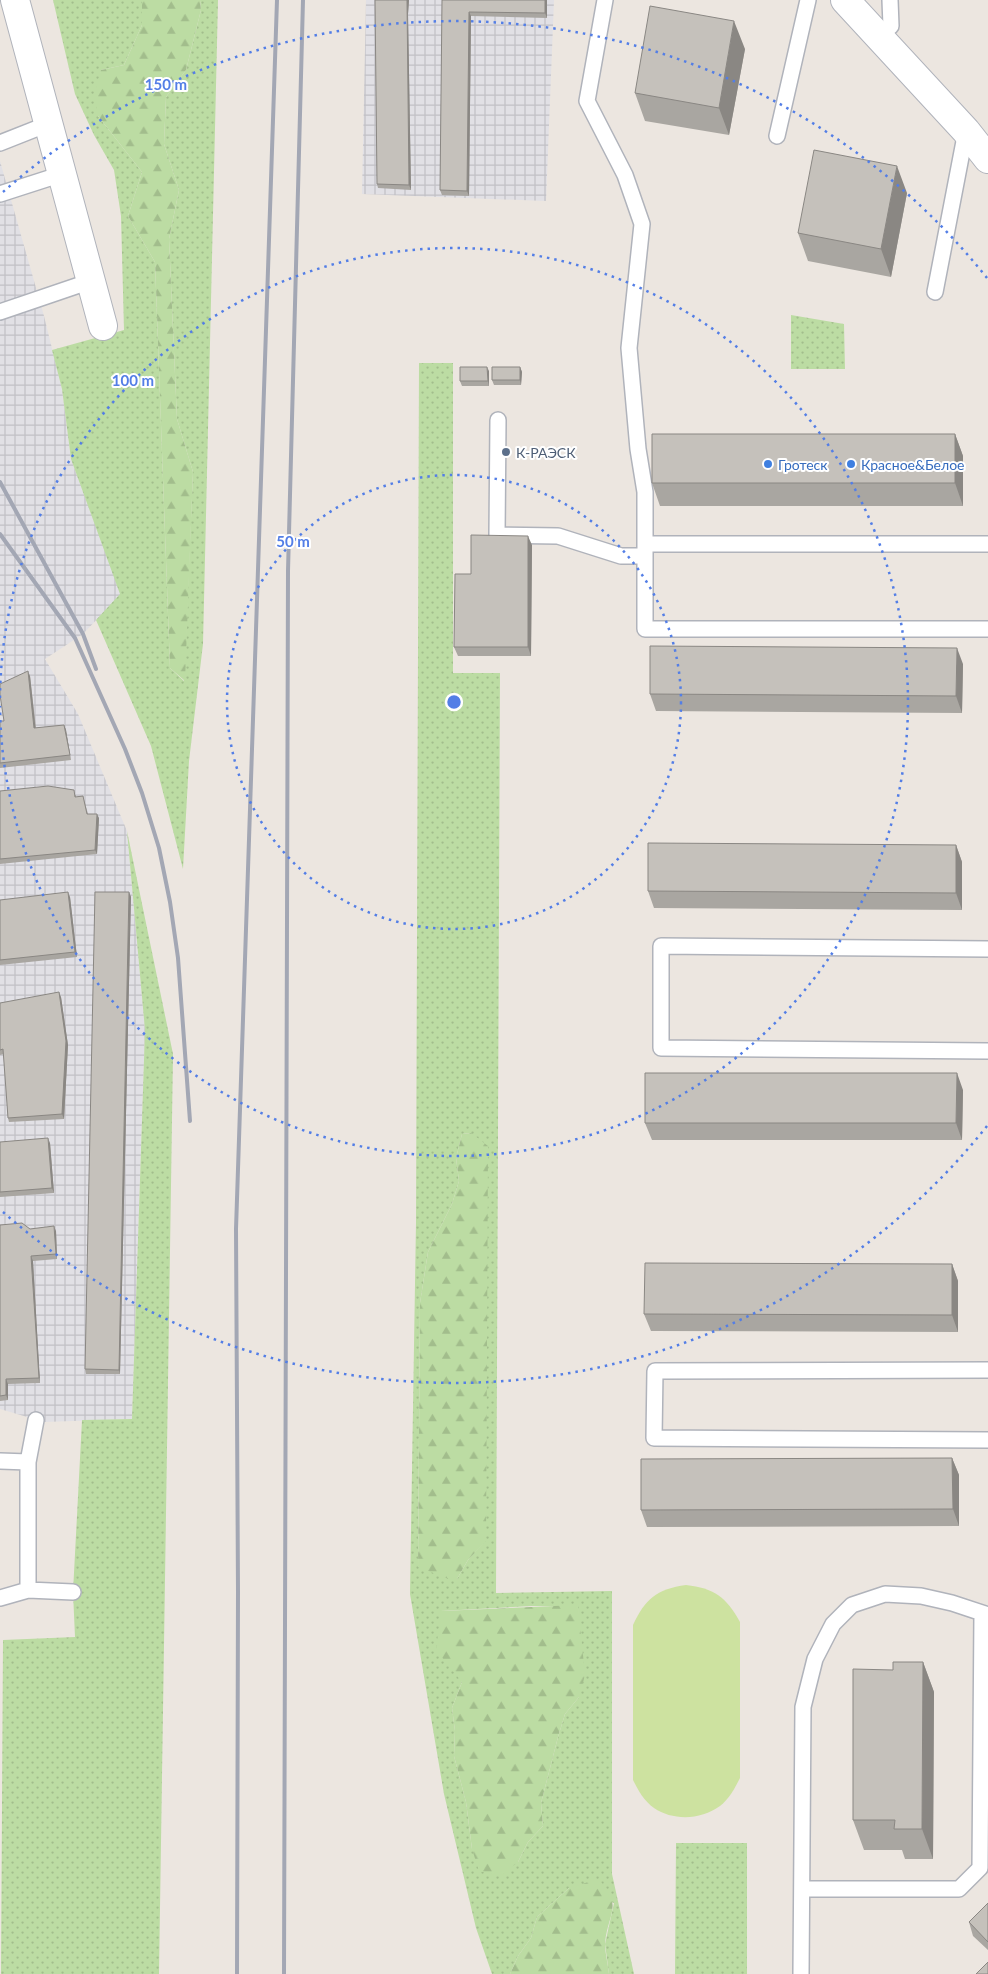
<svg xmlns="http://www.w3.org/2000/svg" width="988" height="1974" viewBox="0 0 988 1974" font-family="Lato,sans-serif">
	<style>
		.industrial { fill: url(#industrial-grid) }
		.grass { fill: url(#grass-dots); fill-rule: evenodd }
		.forest { fill: url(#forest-firs) }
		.pitch { fill: #cde2a0 }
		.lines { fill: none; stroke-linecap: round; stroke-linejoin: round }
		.service-casing { stroke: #b0b3bb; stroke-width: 18 }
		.minor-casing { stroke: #b0b3bb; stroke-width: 30 }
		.service { stroke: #fff; stroke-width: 15 }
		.minor { stroke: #fff; stroke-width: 28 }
		.rail { stroke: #a3a7b4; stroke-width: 4 }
		.wall { fill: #a9a6a1 }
		.shaded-wall { fill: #8a8783 }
		.building { fill: #c5c1bb; stroke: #8a8783 }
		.ring { fill: none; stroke: #537ee6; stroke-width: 2.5; stroke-dasharray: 2.5 5 }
		.service-dot { fill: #5c6f8a; stroke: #fff; stroke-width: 2 }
		.shop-dot { fill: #3f7fe0; stroke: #fff; stroke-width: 2 }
		.labels { text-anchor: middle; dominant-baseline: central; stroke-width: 4; stroke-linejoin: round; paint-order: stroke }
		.service-label { font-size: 14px; fill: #4e5e75; stroke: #fff; text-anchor: start }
		.shop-label { font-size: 14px; fill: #366cbe; stroke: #fff; text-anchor: start }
		.centre { fill: #537ee6; stroke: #fff; stroke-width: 2.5 }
		.ring-label { font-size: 15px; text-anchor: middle; font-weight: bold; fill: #537ee6; stroke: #fff; stroke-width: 4; stroke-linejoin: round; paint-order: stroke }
	</style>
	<defs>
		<pattern id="industrial-grid" width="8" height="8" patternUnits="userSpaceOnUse" patternTransform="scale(1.25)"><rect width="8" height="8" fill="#e1e0e5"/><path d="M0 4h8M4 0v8" fill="none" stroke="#c1c0c5"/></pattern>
		<pattern id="grass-dots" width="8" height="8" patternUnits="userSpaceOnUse" patternTransform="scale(1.25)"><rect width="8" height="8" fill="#bcdca3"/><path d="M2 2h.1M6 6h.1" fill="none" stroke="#a2bd8c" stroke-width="1.8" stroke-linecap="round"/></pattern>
		<pattern id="forest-firs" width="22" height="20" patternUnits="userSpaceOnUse" patternTransform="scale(1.25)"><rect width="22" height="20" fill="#bcdca3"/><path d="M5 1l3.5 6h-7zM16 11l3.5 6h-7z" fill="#a2bd8c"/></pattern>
	</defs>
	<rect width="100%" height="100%" fill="#ece6e0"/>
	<path class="industrial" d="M366,0H554L546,201L362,194Z
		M0,161L44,316L62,389L71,459L121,594L83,634L45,659L78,714L127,831L145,1030L132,1419L44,1422L0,1409Z"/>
	<path class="grass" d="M53,0H142V25L124,65L101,70L98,116L142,172L128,216L155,262L170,668L184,681L193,472L177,419L169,239L179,190L164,144L166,97L186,70L201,10L200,0H218L203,644L189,761L183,869L151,746L96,620L120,594L71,459L62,389L52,350L124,330L121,216L114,170L94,135L75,94Z
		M791,315L844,324L845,369H791Z
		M419,363H453V673H500L496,1593L612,1591V1874L634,1974H609L605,1944L614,1903L569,1888L537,1917L531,1938L518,1956L510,1974H492L476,1928L444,1794L410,1594L416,1222ZM471,1133L486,1540L468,1560L457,1579L418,1566L420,1303L428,1252L452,1204L459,1181L456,1158L462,1134ZM532,1606H578L579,1697L565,1714L558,1737L541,1803L543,1826L528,1842L518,1862L472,1849L466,1802L454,1756L455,1731L452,1708L462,1682L441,1611Z
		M127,831L173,1054L159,1974H1L3,1640L75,1637L73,1592L82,1420L132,1419L145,1030Z
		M676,1843H747V1974H675Z"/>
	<path class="forest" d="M142,0H200L201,10L186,70L166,97L164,144L179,190L169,239L177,419L193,472L185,681L170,668L155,262L128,216L142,172L98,116L94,95L101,70L124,65L142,25Z
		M471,1133L488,1146L486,1541L468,1560L457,1579H449L418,1567L420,1303L428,1252L452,1204L459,1181L456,1158L462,1134Z
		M578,1605L585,1675L579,1697L565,1714L558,1737L541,1803L543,1826L528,1842L518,1862L501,1876L479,1871L472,1849L466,1802L454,1756L455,1731L452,1708L462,1682L436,1650L441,1611Z
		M598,1879C624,1905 608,1913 605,1943C605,1953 608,1964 609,1974H510L518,1956L531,1938L537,1917L569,1888Z"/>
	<path class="pitch" d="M686,1585C714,1588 726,1597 740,1622V1778C735,1788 729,1799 720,1806C701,1820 673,1821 654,1808C644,1801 638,1790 633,1780V1625C645,1599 657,1589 686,1585Z"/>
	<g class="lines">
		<defs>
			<path id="service" d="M605,0L587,101L625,175L642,224L629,348L638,449L645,492V544
				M879,37L891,26L890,0
				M777,136L808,0
				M0,143L48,124
				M0,194L62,174
				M935,292L966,131
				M0,312L91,281
				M498,420L497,535L558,536L621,556H645
				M988,544H645V629H988
				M988,949L661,946V1048L988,1051
				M988,1370L655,1371L654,1438L988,1440
				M0,1461L28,1462V1590
				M28,1462L36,1420
				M0,1598L28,1590L73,1592
				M802,1889H959L980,1868L982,1613
				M801,1974L803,1707L815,1659L833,1624L852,1605L885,1594L921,1596L952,1603L988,1615"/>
			<path id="minor" d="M15,0L103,326
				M845,0L966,131L988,159"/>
		</defs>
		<use href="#service" class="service-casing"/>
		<use href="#minor" class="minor-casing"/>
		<use href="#service" class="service"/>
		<use href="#minor" class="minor"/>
		<path class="rail" d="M0,482L83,634L96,669
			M0,534L75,638L125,749L142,793L159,848L170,902L178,958L190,1121
			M237,1974L238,1591L236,1229L277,0
			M284,1974L288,571L303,0"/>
	</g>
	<path class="wall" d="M375,0H409L408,14L411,190L378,188L377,184Z
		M442,0H547V18L471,16L469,196L442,195L440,190Z
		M745,49L729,135L645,121L635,93Z
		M907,193L891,277L808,261L798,233Z
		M520,367L522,372L521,385H494L492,380Z
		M489,371V386H462L460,381Z
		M955,434L963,456V506H660L652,483Z
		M532,545L531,656H458L454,647L471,574Z
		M963,664L962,713L656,711L650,694Z
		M30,676L36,728L64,725L66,730L71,760L0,768V721H4Z
		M0,791L76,795V797L83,796L88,814L99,818L97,854L0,864Z
		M956,845L962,862V910L654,908L648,891Z
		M129,892L131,897L120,1374H86L85,1369Z
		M70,897L77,957L0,965V900Z
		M61,997L68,1045L64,1119L9,1122L8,1118L4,1054L0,1055V1003Z
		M963,1090L962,1140H652L645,1123Z
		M0,1142L50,1143L54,1193L0,1197Z
		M0,1225L30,1229L56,1231L57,1259L33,1261L40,1383L8,1384V1400L0,1401Z
		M952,1264L958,1281V1332L651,1331L644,1314Z
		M952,1458L959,1475V1526L647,1527L641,1510Z
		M923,1662L934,1692L933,1859H905L902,1850H864L853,1820L893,1670Z
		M988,1903V1950L973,1936L969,1922Z"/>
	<path class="shaded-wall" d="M407,0H409L408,14L411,190L409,185Z
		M545,0H547V18L545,13Z
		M469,12L471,16L469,196L467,191Z
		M734,21L745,49L729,135L719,108Z
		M897,166L907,193L891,277L881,249Z
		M487,367L489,371V386L488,381Z
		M520,367L522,372L521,385L520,380Z
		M955,434L963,456V506L955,483Z
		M528,536L532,545L531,656L528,647Z
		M957,648L963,664L962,713L956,696Z
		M28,671L30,676L36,733L34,728Z
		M64,725L66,730L71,760Z
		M97,814L99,818L97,854L95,850Z
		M956,845L962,862V910L956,893Z
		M68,892L70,897L77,957L75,952Z
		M129,892L131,897L120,1374L119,1370Z
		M59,992L61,997L68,1045L64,1119L62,1114Z
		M957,1073L963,1090L962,1140L956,1123Z
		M48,1138L50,1143L54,1193L52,1188Z
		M54,1226L56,1231L57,1259L56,1254Z
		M31,1256L33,1261L40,1383L39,1378Z
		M952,1264L958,1281V1332L952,1315Z
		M6,1379L8,1384V1400L6,1395Z
		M952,1458L959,1475V1526L953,1509Z
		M923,1662L934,1692L933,1859L922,1829Z"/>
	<path class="building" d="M375,0H407L409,185L377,184Z
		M442,0H545V13L469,12L467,191L440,190Z
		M650,6L734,21L719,108L635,93Z
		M814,150L897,166L881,249L798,233Z
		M460,367H487L488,381H460Z
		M492,367H520V380H492Z
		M652,434H955V483H652Z
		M471,535L528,536V647H454L455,574H471Z
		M650,646L957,648L956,696L650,694Z
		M28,671L34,728L64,725L70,755L0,763V721H4L0,695V684Z
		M48,786L74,790L75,797L83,796L87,814H97L95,850L0,859V791Z
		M648,843L956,845V893L648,891Z
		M68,892L75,952L0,960V900Z
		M95,892H129L119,1370L85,1369Z
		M59,992L66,1041L62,1114L8,1118L3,1049L0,1050V1003Z
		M645,1073H957L956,1123H645Z
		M48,1138L52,1188L0,1192V1142Z
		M22,1223L30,1229L54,1226L56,1254L31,1256L39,1378L6,1379V1395L0,1396V1225Z
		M645,1263L952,1264V1315L644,1314Z
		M952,1458L953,1509L641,1510V1459Z
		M893,1662H923L922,1829H894L895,1820H853V1669L893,1670Z
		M988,1903V1942L969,1922Z
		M988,1962V1974H976Z"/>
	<g class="ring">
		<circle cx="454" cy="702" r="227"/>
		<path d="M0 698A454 454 0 1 1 0 706"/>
		<path d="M987 1126A681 681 0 0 1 3 1212M3 192A681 681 0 0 1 987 278"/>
	</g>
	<circle class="service-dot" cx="506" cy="452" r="5"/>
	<g class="shop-dot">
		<circle cx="768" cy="464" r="5"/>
		<circle cx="851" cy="464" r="5"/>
	</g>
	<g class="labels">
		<g class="service-label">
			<text x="516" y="452">К-РАЭСК</text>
		</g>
		<g class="shop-label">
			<text x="778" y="464">Гротеск</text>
			<text x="861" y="464">Красное&amp;Белое</text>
		</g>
	</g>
	<circle cx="454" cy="702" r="8" class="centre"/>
	<g class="ring-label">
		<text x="166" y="90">150 m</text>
		<text x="133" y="386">100 m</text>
		<text x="293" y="547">50 m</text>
	</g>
</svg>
